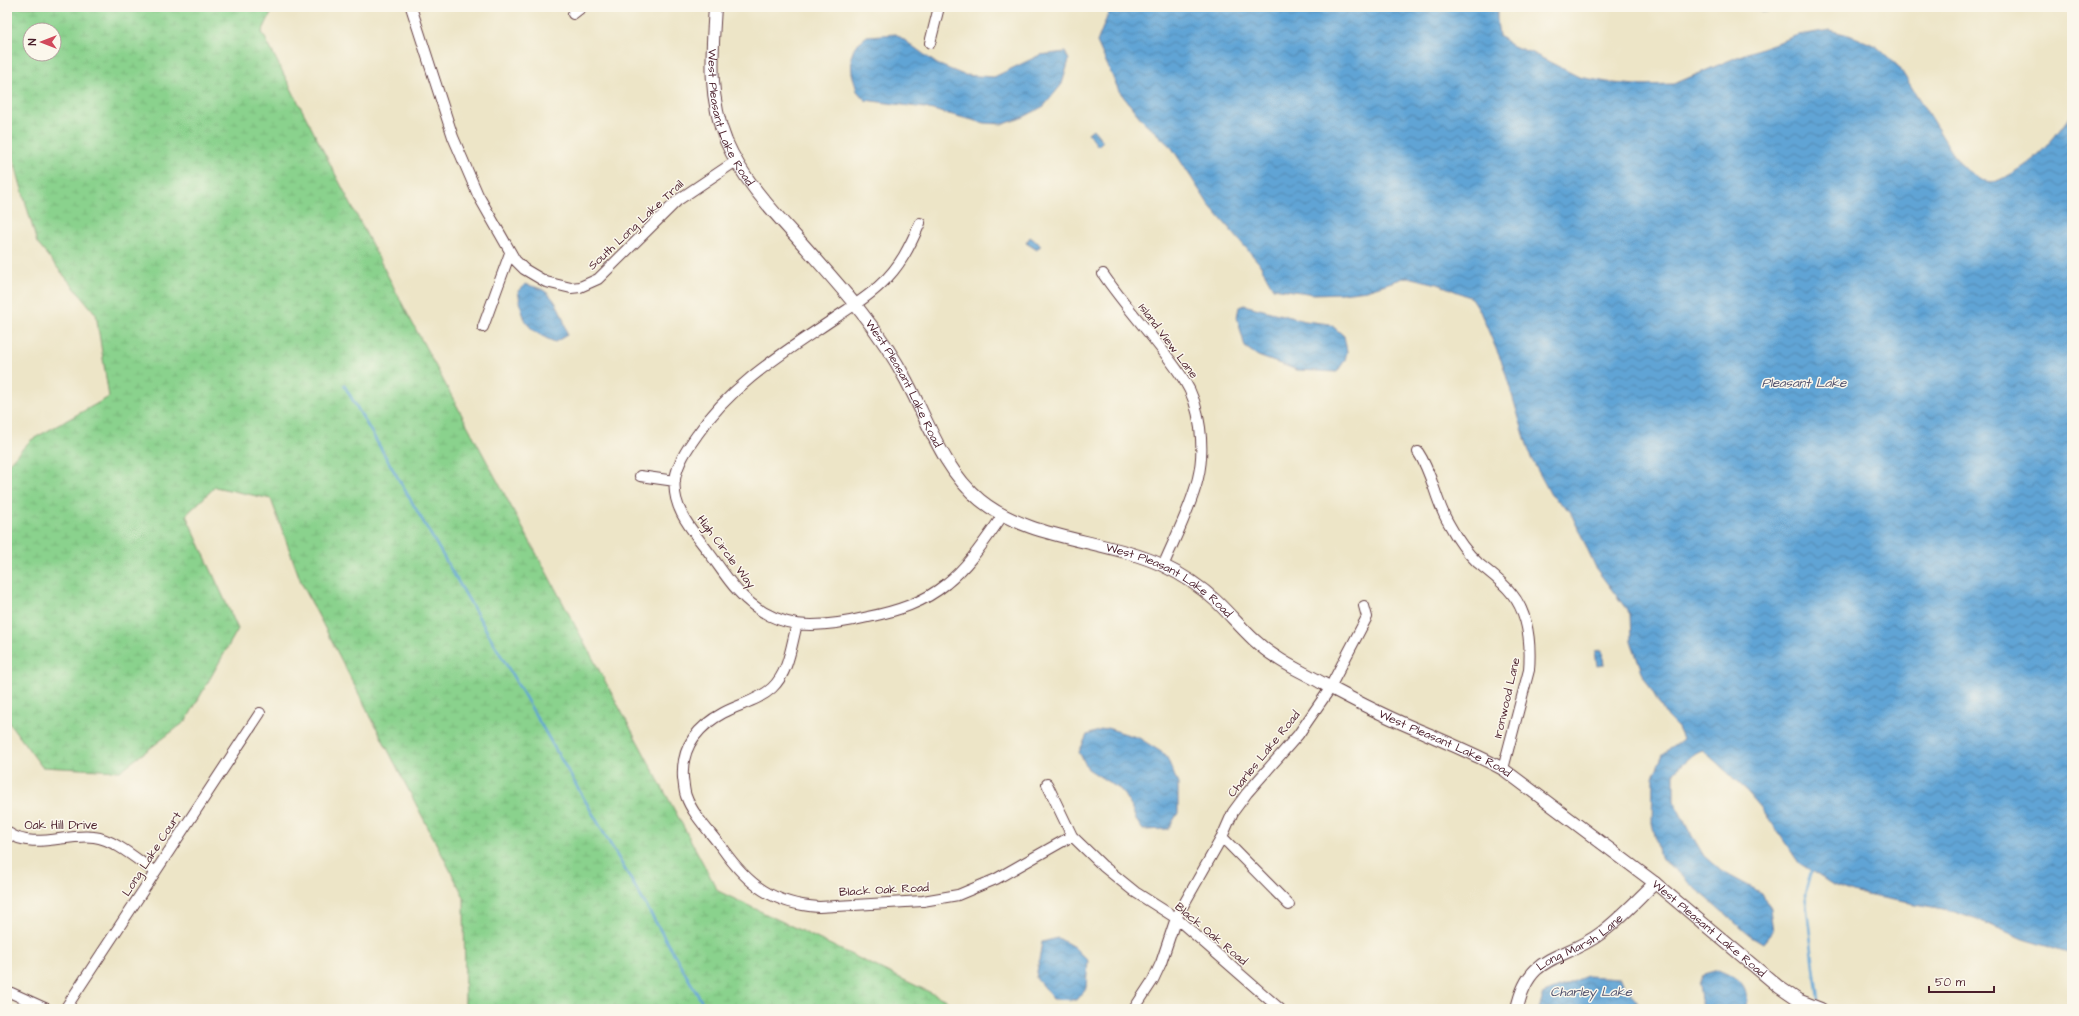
<svg xmlns="http://www.w3.org/2000/svg" width="2079" height="1016" viewBox="0 0 2079 1016" font-family="'Architects Daughter',sans-serif">
	<style>
		.wetland { fill: url(#wetland-marsh); stroke: #6a785c; fill-rule: evenodd }
		.water { fill: url(#water-waves); stroke: #556280 }
		.lines { fill: none; stroke-linecap: round; stroke-linejoin: round }
		.stream { stroke: #60a4d5; stroke-width: 2.5 }
		.minor-casing { stroke: #623d42; stroke-width: 12 }
		.tertiary-casing { stroke: #623d42; stroke-width: 14 }
		.minor { stroke: #fff; stroke-width: 10 }
		.tertiary { stroke: #fff; stroke-width: 12 }
		.labels { text-anchor: middle; dominant-baseline: central; stroke-width: 3; stroke-linejoin: round; paint-order: stroke }
		.street-label { font-size: 12px; fill: #4a1f2b; stroke: #fbf7ec }
		.water-label { font-size: 13px; font-style: italic; fill: #53546f; stroke: #fbf7ec }
	</style>
	<defs>
		<pattern id="wetland-marsh" width="20" height="14" patternUnits="userSpaceOnUse"><rect width="20" height="14" fill="#8ad28d"/><path d="M1 5h8M5 5V1M11 12h8M15 12V8" fill="none" stroke="#79b47a"/></pattern>
		<pattern id="water-waves" width="16" height="10" patternUnits="userSpaceOnUse"><rect width="16" height="10" fill="#60a4d5"/><path d="M0 5q4-4 8 0t8 0" fill="none" stroke="#5185ad"/></pattern>
	</defs>
	<rect width="100%" height="100%" fill="#fbf7ec"/>
	<filter id="ink" filterUnits="userSpaceOnUse"><feTurbulence type="fractalNoise" baseFrequency=".025" numOctaves="2"/><feDisplacementMap in="SourceGraphic" scale="8" xChannelSelector="R" yChannelSelector="G"/><feConvolveMatrix kernelMatrix="1 2 1 2 8 2 1 2 1" color-interpolation-filters="sRGB"/></filter>
	<filter id="wash" filterUnits="userSpaceOnUse"><feTurbulence type="fractalNoise" baseFrequency=".012" numOctaves="4" result="noise"/><feDisplacementMap in="SourceGraphic" scale="16" xChannelSelector="R" yChannelSelector="G"/><feGaussianBlur stdDeviation="0.9" result="paint"/><feColorMatrix in="noise" values="0 0 0 0 0 0 0 0 0 0 0 0 0 0 0 0 0 1.4 0 .05"/><feComposite in="paint" operator="in"/></filter>
	<g filter="url(#wash)">
		<rect width="100%" height="100%" fill="#ede5c7"/>
		<path class="wetland" d="M7,7H274L262,32L407,313L718,891L946,1000L951,1009H465L464,897L301,582L271,499L215,487L186,515L238,629L186,721L120,771L42,767L7,720V465L31,440L109,397L96,314L37,243L7,136ZM30,30H54V54H30Z"/>
		<path class="water" d="M1111,7H1497V20L1499,36L1513,46L1532,53L1579,77L1613,83L1636,85L1674,84L1742,55L1798,35L1830,30L1852,36L1876,46L1899,67L1952,152L1964,168L1979,179L1992,183C2032,167 2048,147 2072,113V954L2023,939L1986,923L1949,910L1855,893L1833,885L1799,863L1763,810L1744,788L1703,750C1693,752 1683,765 1674,772V801L1688,829L1704,856L1721,871L1762,893L1770,909L1773,931L1763,943L1748,934L1660,857L1652,823L1653,777L1663,754L1683,739L1678,728L1667,717L1644,677L1631,641L1630,614L1597,570L1570,511L1551,495L1531,458L1503,365L1479,309L1472,298L1438,284L1407,277L1367,290L1342,293L1314,294L1273,288L1259,263L1209,205L1172,148L1142,120L1119,91L1097,42Z
			M1756,7H1785L1782,10L1762,12Z
			M896,34L937,64L964,75L994,77L1040,55L1065,52L1069,60L1062,84L1044,106L1024,117L1004,124L984,123L925,108L865,100L857,91L852,73L851,57L855,46L867,36Z
			M1093,129L1103,141L1098,146L1088,133Z
			M1030,237L1041,245L1037,250L1026,243Z
			M525,284C530,286 538,287 543,290C557,298 565,320 567,335L555,342C524,329 524,322 518,291Z
			M1244,305L1305,321L1330,324L1344,336L1347,351L1345,360L1337,372L1297,370L1258,356L1245,347L1237,317L1239,307Z
			M1602,650L1604,665L1597,666L1595,651Z
			M1107,728L1139,738L1166,755L1178,784V813L1168,829L1143,830L1136,820L1131,806L1121,790L1088,769L1079,752L1087,735Z
			M1058,938L1074,947L1088,961L1086,988L1076,1000L1053,999L1036,978L1042,942Z
			M1718,970C1737,978 1751,985 1745,1009H1702L1699,985L1704,974Z
			M1587,976L1620,978L1642,1009H1539L1544,993Z"/>
		<g class="lines">
			<path class="stream" d="M344,385L706,1009
				M1811,871L1805,894L1818,999"/>
		</g>
	</g>
	<g filter="url(#ink)">
		<g class="lines">
			<defs>
				<path id="minor" d="M411,7L453,137L478,195L515,260L524,269L546,282L571,288L580,287L598,279L678,200L736,161
					M573,14L582,7
					M930,43L939,7
					M920,223C910,246 900,267 881,284C868,297 851,307 835,318C785,352 731,384 697,435C687,449 678,462 675,479C671,509 694,532 710,554C719,566 727,579 737,590C775,633 818,629 868,617C897,611 923,603 946,584C969,566 986,539 1003,515
					M1103,274C1128,311 1160,343 1184,380C1201,406 1205,449 1198,478C1192,505 1174,540 1163,566
					M483,327L510,253
					M1418,452C1433,474 1435,501 1449,524C1457,539 1466,552 1478,563C1490,573 1503,582 1512,594C1529,615 1531,644 1529,670L1503,769
					M640,476L675,481
					M797,624C791,646 789,672 772,688C758,701 739,704 723,713C697,727 681,748 683,778C684,784 684,791 686,796C692,814 711,833 722,848C748,885 773,904 819,907L923,901L958,895L996,879L1072,836
					M1047,784L1072,836L1103,866L1135,892L1176,918L1280,1009
					M7,832C32,851 66,833 94,837C114,839 139,861 155,872
					M1222,837L1289,905
					M7,991L47,1009
					M65,1009L260,713
					M1134,1009L1153,980L1161,963L1176,918L1222,837L1233,812L1247,793L1298,735L1327,693L1367,617L1364,606"/>
				<g id="tertiary">
					<path id="s1" d="M715,7C712,53 708,97 726,141C743,180 771,209 799,240C838,284 879,328 906,380C928,421 943,469 980,500C1029,540 1105,539 1162,565C1181,574 1200,586 1216,601C1236,620 1252,642 1276,657C1290,667 1307,674 1322,683C1355,701 1388,718 1423,732C1450,744 1477,755 1503,769L1655,883L1779,987L1798,1000L1821,1009"/>
					<path id="s2" d="M1517,1009C1529,951 1563,962 1601,933C1621,918 1637,900 1655,883"/>
				</g>
			</defs>
			<use href="#minor" class="minor-casing"/>
			<use href="#tertiary" class="tertiary-casing"/>
			<use href="#minor" class="minor"/>
			<use href="#tertiary" class="tertiary"/>
		</g>
	</g>
	<g class="labels">
		<g class="street-label">
			<text stroke="none"><textPath href="#s1" startOffset="114">West Pleasant Lake Road</textPath></text>
			<text transform="translate(636 225) rotate(-43)">South Long Lake Trail</text>
			<text transform="translate(1168 341) rotate(53)">Island View Lane</text>
			<text stroke="none"><textPath href="#s1" startOffset="438">West Pleasant Lake Road</textPath></text>
			<text transform="translate(726 552) rotate(53)">High Circle Way</text>
			<text stroke="none"><textPath href="#s1" startOffset="786">West Pleasant Lake Road</textPath></text>
			<text transform="translate(1507 698) rotate(-77)">Ironwood Lane</text>
			<text stroke="none"><textPath href="#s1" startOffset="1110">West Pleasant Lake Road</textPath></text>
			<text transform="translate(1264 754) rotate(-51)">Charles Lake Road</text>
			<text x="61" y="825">Oak Hill Drive</text>
			<text transform="translate(152 854) rotate(-57)">Long Lake Court</text>
			<text transform="translate(884 890) rotate(-3)">Black Oak Road</text>
			<text stroke="none"><textPath href="#s1" startOffset="1434">West Pleasant Lake Road</textPath></text>
			<text transform="translate(1211 934) rotate(40)">Black Oak Road</text>
			<text stroke="none"><textPath href="#s2" startOffset="96">Long Marsh Lane</textPath></text>
		</g>
		<g class="water-label">
			<text x="1804" y="383">Pleasant Lake</text>
			<text x="1591" y="992">Charley Lake</text>
		</g>
	</g>
	<rect width="2079" height="1016" fill="none" stroke="#fbf7ec" stroke-width="24"/>
	<g transform="translate(42 42) rotate(270)"><circle r="19" fill="#fbf7ec" stroke="#b4a19f"/>
	<path d="M0-3L7 15L0 10L-7 15Z" fill="#d1495b"/>
	<text y="-6" font-size="11" font-weight="bold" text-anchor="middle" fill="#4a1f2b">N</text>
	</g>
	<path d="M1929 986v6h65v-6" fill="none" stroke="#4a1f2b" stroke-width="2"/>
	<text x="1935" y="986" font-size="12" fill="#4a1f2b" stroke="#fbf7ec" stroke-width="3" paint-order="stroke">50 m</text>
</svg>
